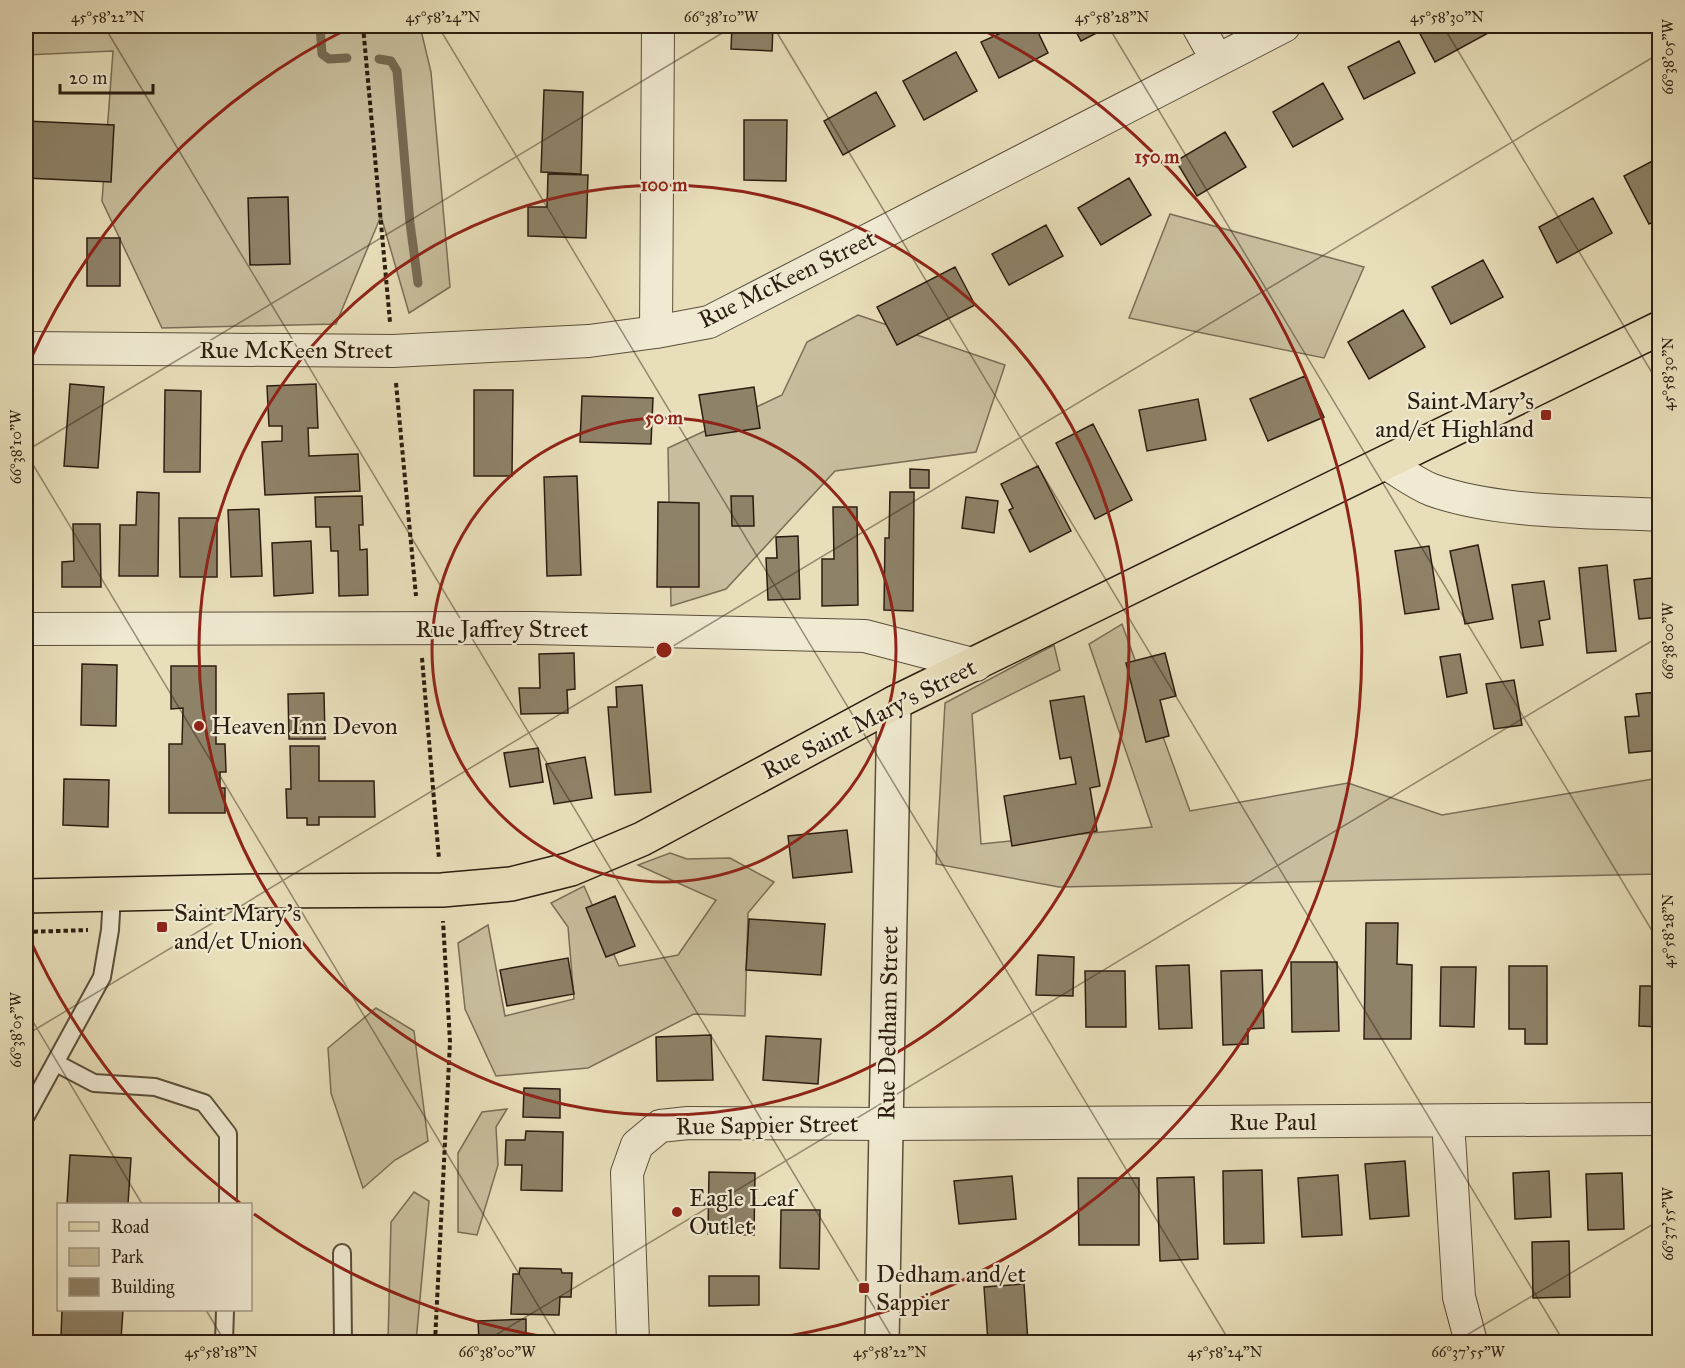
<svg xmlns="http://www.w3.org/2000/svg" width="1685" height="1368" viewBox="0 0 1685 1368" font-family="'IM FELL Great Primer',serif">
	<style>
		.green { fill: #c8be9d; stroke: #7a6e56; stroke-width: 1.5 }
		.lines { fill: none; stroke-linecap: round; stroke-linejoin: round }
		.stream { stroke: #766a53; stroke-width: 9 }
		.building { fill: #8e8268; stroke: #2c1d10; stroke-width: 1.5 }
		.service-casing { stroke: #5b4e3a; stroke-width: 20 }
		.minor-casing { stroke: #5b4e3a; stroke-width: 34 }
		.tertiary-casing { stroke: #5b4e3a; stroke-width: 36 }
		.primary-casing { stroke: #2c1d10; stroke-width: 36 }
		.path { stroke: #2c1d10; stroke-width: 4; stroke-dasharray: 4.5 3; stroke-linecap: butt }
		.service { stroke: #f0ead2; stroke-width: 16 }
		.minor { stroke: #f0ead2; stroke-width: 32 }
		.tertiary { stroke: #f0ead2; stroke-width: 33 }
		.primary { stroke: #e8dfba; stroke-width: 33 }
		.ticks { fill: none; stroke: #2c1d10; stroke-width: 1.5; stroke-opacity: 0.45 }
		.ring { fill: none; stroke: #8f2418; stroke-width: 3 }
		.poi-dot { fill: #8f2418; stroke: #f0ead2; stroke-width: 2 }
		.labels { text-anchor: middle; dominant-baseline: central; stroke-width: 4.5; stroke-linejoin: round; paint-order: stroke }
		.street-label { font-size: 24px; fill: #2c1d10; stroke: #f0ead2 }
		.poi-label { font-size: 24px; fill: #2c1d10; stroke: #f0ead2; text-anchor: start }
		.centre { fill: #8f2418; stroke: #f0ead2; stroke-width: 3 }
		.ring-label { font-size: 18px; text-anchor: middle; font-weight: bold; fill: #8f2418; stroke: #f0ead2; stroke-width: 4.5; stroke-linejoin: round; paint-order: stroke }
		.neatline { fill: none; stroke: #2c1d10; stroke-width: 2 }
		.ticks-label { font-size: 15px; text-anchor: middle; fill: #2c1d10 }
	</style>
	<rect width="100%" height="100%" fill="#e8dfba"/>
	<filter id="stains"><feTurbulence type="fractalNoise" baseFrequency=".00333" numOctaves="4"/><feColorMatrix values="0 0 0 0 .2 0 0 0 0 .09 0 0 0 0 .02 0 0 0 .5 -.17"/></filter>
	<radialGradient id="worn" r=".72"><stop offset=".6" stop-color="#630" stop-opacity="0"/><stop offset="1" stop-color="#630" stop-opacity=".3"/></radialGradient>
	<path class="green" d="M26,26H420L431,72L450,287L409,313L381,216L336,324L162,328L102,201L113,51L26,55Z
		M1170,214L1364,267L1324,358L1129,318Z
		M858,315L1005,365L976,452L835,471L726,589L671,606L668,448L782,395L807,342Z
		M1122,624L1190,811L1348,783L1442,815L1659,778V874L1059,887L936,864L945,703L1054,645L1060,670L972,714L981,844L1152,827L1089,644Z
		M670,853L687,859L730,858L774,882L748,913L745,1016L694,1014L588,1068L496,1076L465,1009L458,943L488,925L505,1016L574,999L568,927L551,903L584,886L619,966L678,955L716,900L638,865Z
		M376,1008L414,1031L428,1141L395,1160L363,1188L331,1093L328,1048Z
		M507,1109L496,1127L498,1165L477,1235L458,1232V1153L482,1112Z
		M414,1192L429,1201L416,1342H388L391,1222Z"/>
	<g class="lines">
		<path class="stream" d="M320,26L322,54L329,59L347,58
			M379,59L391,61L397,71L410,223L418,283"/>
	</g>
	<path class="building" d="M543,26H584V30L543,29Z
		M732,26H773L772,51L731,49Z
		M1016,26H1035L1048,53L999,78L981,42Z
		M1073,26H1110L1081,41Z
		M1425,26H1486L1490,32L1435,62L1418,30Z
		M1399,41L1415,73L1364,99L1348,67Z
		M956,52L977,91L924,120L903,81Z
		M1323,83L1343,119L1293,147L1273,112Z
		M544,90L583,92L581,174L541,172Z
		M876,92L895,126L843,155L824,121Z
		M744,120H787L786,181L744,180Z
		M26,121L114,125L111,182L26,178Z
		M1225,132L1246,167L1197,196L1176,161Z
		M1660,157V219L1649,224L1624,176Z
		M548,174L588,175L586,238L528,236V207H547Z
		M1129,178L1151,215L1101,245L1078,208Z
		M288,197L290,264L250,265L248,198Z
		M1593,198L1612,233L1557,263L1539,227Z
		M1046,225L1063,256L1009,285L992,254Z
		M87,238H120V286H87Z
		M1483,260L1503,297L1451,324L1432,287Z
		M955,267L975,305L897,345L877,307Z
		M1403,310L1425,347L1369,379L1348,342Z
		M1305,376L1324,417L1268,441L1250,399Z
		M70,384L104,387L98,468L64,466Z
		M316,384L318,428H308L309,456L358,454L360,491L265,495L262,442L282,441V426H269L267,386Z
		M754,387L760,428L706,436L699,395Z
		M165,390L201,391L200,472H164Z
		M474,390H513L512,476H474Z
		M582,396L653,398L651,444L580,442Z
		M1198,399L1206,440L1147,451L1139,410Z
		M1093,424L1132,500L1095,519L1056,443Z
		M1038,466L1071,531L1030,552L1009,510L1013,508L1001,484Z
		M910,469L929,470V488H910Z
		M577,476L581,575L547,576L544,477Z
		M137,492L159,493L158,576H119L120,525H136Z
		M890,492H914L913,611L884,610L885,538H889Z
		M362,496L363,525H359L360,550L367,549L368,595L339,596L338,551H331L330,527H316L315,497Z
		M731,496H753L754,526H732Z
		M966,497L998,501L994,533L962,528Z
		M658,502L699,503V587H657Z
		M833,507H857L858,605L822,606V559H834Z
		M259,509L262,576L231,577L228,510Z
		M179,518H217V577H180Z
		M73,524H100L101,587H62V562L74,561Z
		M798,536L800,599L768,600L766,558H777L776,537Z
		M311,541L313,593L274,596L272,543Z
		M1478,545L1493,619L1465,624L1450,551Z
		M1429,546L1439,609L1405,614L1395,551Z
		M1607,565L1616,651L1587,653L1579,568Z
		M1660,577V617L1639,619L1634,580Z
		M1544,581L1550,619L1539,621L1543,645L1521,648L1512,585Z
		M574,653L575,689L567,690L568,713L521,714L519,688H540L539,654Z
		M1165,653L1176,696L1160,700L1169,736L1146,742L1126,663Z
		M1460,654L1467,693L1447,697L1440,657Z
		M82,664L117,665L116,726L81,725Z
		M171,666H216V744H225L226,772H220V788H225V813H169V744H182L183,708L171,709Z
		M1514,680L1522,725L1494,729L1486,684Z
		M642,685L651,792L615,795L608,707H617L616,687Z
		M1657,692L1660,717V750L1629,753L1625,717L1639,716L1636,694Z
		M324,693L325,739H289L288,694Z
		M1084,696L1100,786L1090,788L1097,831L1012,846L1004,796L1076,784L1071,757L1060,759L1050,701Z
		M290,746H319V781H374L375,817H319V825H307V818H287L286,789H291Z
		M538,748L543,782L510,787L504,753Z
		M585,757L592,798L554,804L546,764Z
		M64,779L109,780L108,827L63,825Z
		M847,830L852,872L793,878L788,836Z
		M615,896L635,946L606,957L586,908Z
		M749,919L825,924L821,975L746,970Z
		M1366,923H1398L1397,964L1412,965L1411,1039H1364Z
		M1038,955L1074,957L1073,996L1036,995Z
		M568,958L574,994L507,1006L500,970Z
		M1291,962H1337L1339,1031L1292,1032Z
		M1189,965L1192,1028L1159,1029L1156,966Z
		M1509,966H1547V1044H1525V1029H1509Z
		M1441,967H1476L1474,1027L1440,1026Z
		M1262,970L1264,1028L1248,1029V1044L1223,1045L1221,971Z
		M1085,971H1125L1126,1027H1086Z
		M1640,986H1660V1027L1639,1026Z
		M711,1035L713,1080L657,1081L656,1037Z
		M766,1036L821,1039L818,1084L763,1080Z
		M524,1088L560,1089V1118L523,1117Z
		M526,1131L563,1132L562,1191L521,1190L522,1165H505L506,1140H525Z
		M70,1155L131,1158L128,1204H67Z
		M1405,1161L1409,1216L1370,1219L1365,1164Z
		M1262,1170L1264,1243L1224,1244L1223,1171Z
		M1549,1171L1551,1217L1515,1219L1513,1173Z
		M709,1172L755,1173L754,1235L708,1234Z
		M1622,1173L1624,1229L1588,1230L1586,1174Z
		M1655,1173H1660V1231H1655Z
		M1338,1175L1342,1235L1302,1237L1298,1178Z
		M1012,1176L1016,1219L959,1224L954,1181Z
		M1194,1177L1198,1259L1160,1261L1157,1178Z
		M1078,1178H1139V1245H1079Z
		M781,1210H820L819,1269L780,1268Z
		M1569,1241L1570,1297L1533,1298L1532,1242Z
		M520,1268L561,1269L562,1273H572L571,1297H560L559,1315L511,1314L513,1274H519Z
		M709,1276H759V1305L709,1306Z
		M1024,1284L1028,1342H988L984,1287Z
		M62,1310H123L121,1339L61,1336Z
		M526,1319V1342H479L478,1321Z"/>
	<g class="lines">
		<defs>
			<path id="service" d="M56,1063L94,1083L155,1087L204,1103L228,1134V1204
				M26,1116L102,977L110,930L112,895
				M342,1253L343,1342
				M224,1342L225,1310"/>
			<path id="minor" d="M1198,26L1217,60
				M656,332L658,26
				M26,348L393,351L589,341L656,332L709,322L1284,26
				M1385,463C1400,471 1416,484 1432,490C1499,514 1589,511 1660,515
				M26,629L534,628L865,636L976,665
				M1448,1121L1459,1297L1471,1342
				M633,1342L627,1173L637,1145L660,1126L688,1123L886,1124L1660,1119"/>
			<path id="tertiary" d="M882,1342L894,703"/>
			<path id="primary" d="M26,896L256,891L442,890L511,884L571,869L642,839L894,703L1660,328"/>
		</defs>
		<use href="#service" class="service-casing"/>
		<use href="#minor" class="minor-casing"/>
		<use href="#tertiary" class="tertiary-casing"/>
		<use href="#primary" class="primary-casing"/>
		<path class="path" d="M363,26L390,322
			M396,383L416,596
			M422,658L439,859
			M26,932L88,930
			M435,1342L450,1042L443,921"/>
		<use href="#service" class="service"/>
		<use href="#minor" class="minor"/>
		<use href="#tertiary" class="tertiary"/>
		<use href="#primary" class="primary"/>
	</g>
	<path class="ticks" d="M104,26L895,1342M438,26L1230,1342M773,26L1564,1342M1108,26L1660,944M1443,26L1660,386M26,451L734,26M26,453L560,1342M26,1010L142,1204M26,1035L1660,53M206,1310L225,1342M484,1342L1660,636M1455,1342L1660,1220"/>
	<g class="ring">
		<circle cx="664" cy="650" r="232"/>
		<circle cx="664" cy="650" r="465"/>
		<path d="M579 1342A697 697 0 0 1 254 1214M240 1203A697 697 0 0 1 27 933M27 367A697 697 0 0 1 353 26M975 26A697 697 0 0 1 749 1342"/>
	</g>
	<g class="poi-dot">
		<rect x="1540" y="409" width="12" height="12" rx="3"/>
		<circle cx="199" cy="726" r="6"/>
		<rect x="156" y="921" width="12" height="12" rx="3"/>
		<circle cx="677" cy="1212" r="6"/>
		<rect x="858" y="1282" width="12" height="12" rx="3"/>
	</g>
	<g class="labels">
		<g class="street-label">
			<text transform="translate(787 279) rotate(-26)">Rue McKeen Street</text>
			<text x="296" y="350">Rue McKeen Street</text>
			<text x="502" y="629">Rue Jaffrey Street</text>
			<text transform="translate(869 719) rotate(-27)">Rue Saint Mary's Street</text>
			<text transform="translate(888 1023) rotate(-89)">Rue Dedham Street</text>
			<text x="1273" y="1122">Rue Paul</text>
			<text transform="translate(767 1125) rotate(-1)">Rue Sappier Street</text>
		</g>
		<g class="poi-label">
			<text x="1534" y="401" text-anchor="end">Saint Mary's<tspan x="1534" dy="28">and/et Highland</tspan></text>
			<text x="211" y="726">Heaven Inn Devon</text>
			<text x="174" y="913">Saint Mary's<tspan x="174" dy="28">and/et Union</tspan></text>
			<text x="689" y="1198">Eagle Leaf<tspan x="689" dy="28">Outlet</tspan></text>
			<text x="876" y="1274">Dedham and/et<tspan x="876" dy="28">Sappier</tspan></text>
		</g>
	</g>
	<circle cx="664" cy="650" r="9" class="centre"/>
	<g class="ring-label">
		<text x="1157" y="163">150 m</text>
		<text x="664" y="191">100 m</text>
		<text x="664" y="424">50 m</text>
	</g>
	<rect width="1685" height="1368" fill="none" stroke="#e8dfba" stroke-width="66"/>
	<rect x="57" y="1203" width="195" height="108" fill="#f0ead2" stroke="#a29884" stroke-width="1.5"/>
	<rect x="69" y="1222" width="30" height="9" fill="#e8dfba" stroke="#a29884" stroke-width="1.5"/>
	<text x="111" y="1233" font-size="18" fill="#2c1d10">Road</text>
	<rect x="69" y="1248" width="30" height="18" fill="#c8be9d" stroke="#a29884" stroke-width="1.5"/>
	<text x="111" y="1263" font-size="18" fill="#2c1d10">Park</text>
	<rect x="69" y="1278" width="30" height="18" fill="#8e8268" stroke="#a29884" stroke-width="1.5"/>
	<text x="111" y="1293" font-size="18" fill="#2c1d10">Building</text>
	<path d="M60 84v9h93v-9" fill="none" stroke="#2c1d10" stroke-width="3"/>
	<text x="69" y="84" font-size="18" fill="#2c1d10" stroke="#f0ead2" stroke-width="4.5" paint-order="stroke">20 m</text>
	<rect x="33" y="33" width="1619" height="1302" class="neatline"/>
	<g class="ticks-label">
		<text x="108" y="22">45°58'22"N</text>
		<text x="443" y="22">45°58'24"N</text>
		<text x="721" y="22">66°38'10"W</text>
		<text x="1112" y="22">45°58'28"N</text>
		<text x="1447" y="22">45°58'30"N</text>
		<text transform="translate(1668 57) rotate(-90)" y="5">66°38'05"W</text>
		<text transform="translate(1668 374) rotate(-90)" y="5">45°58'30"N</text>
		<text transform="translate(16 447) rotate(-90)" y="5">66°38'10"W</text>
		<text transform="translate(1668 641) rotate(-90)" y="5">66°38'00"W</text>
		<text transform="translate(1668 931) rotate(-90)" y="5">45°58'28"N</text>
		<text transform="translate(16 1030) rotate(-90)" y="5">66°38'05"W</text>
		<text transform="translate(1668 1224) rotate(-90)" y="5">66°37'55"W</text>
		<text x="221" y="1357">45°58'18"N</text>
		<text x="497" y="1357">66°38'00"W</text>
		<text x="890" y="1357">45°58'22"N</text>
		<text x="1225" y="1357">45°58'24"N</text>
		<text x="1468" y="1357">66°37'55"W</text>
	</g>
	<rect width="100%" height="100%" filter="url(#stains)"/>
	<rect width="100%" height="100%" fill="url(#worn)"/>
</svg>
